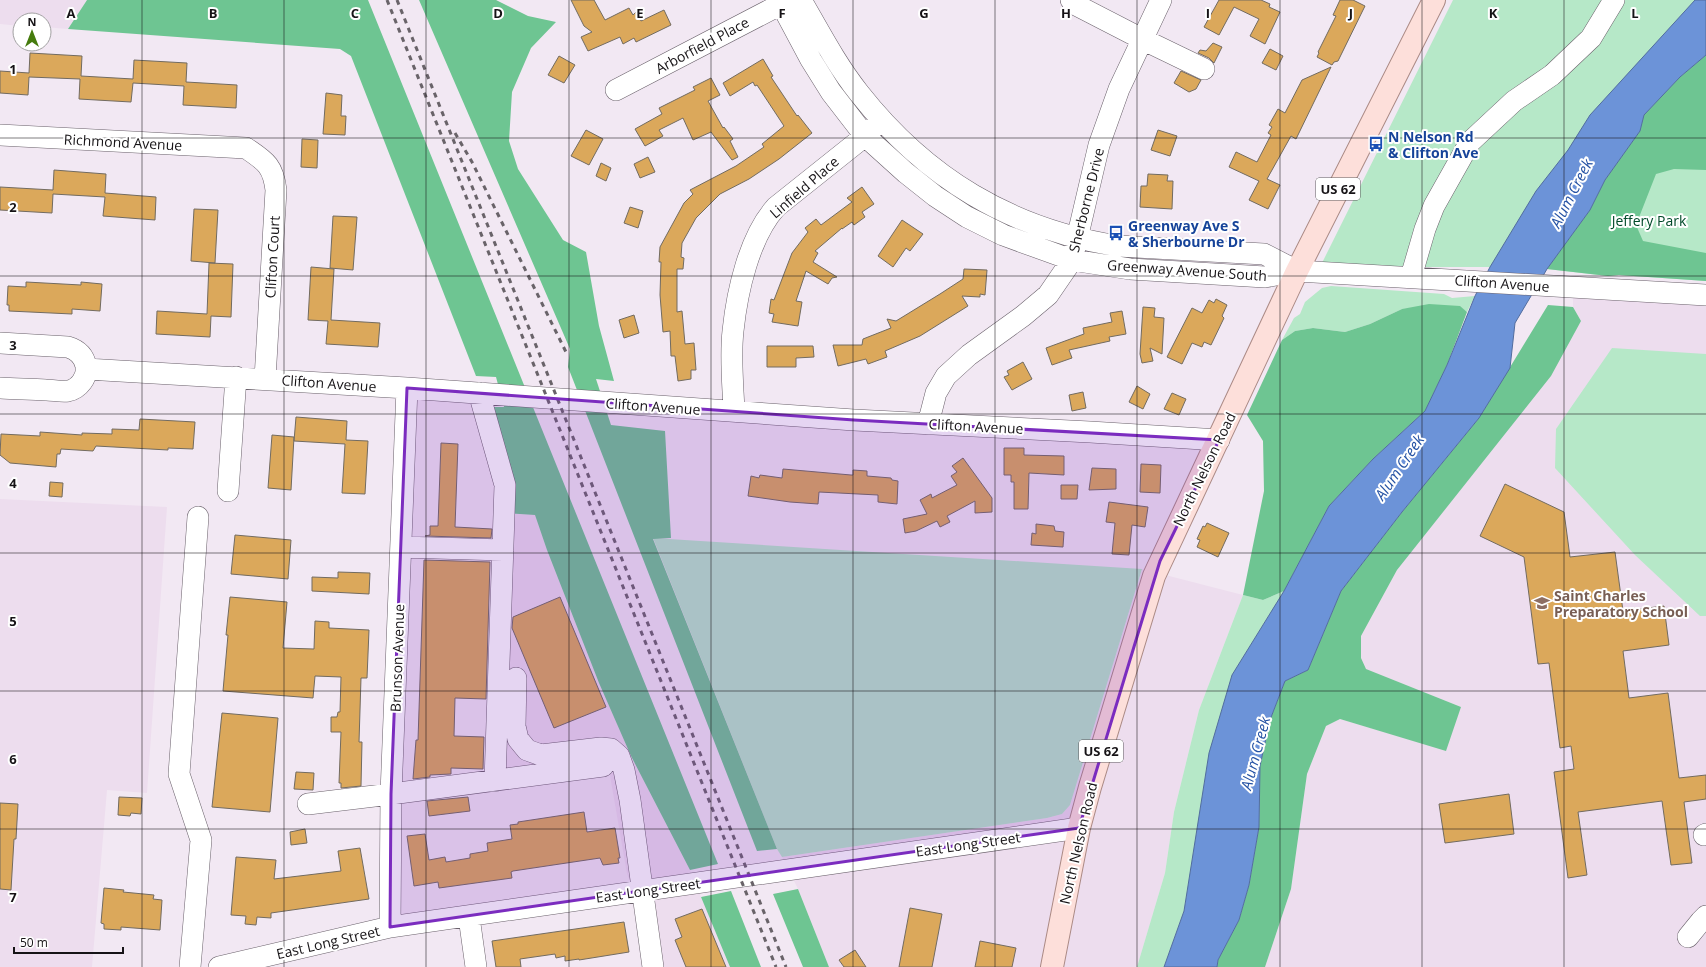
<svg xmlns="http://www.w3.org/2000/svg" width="1706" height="967" viewBox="0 0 1706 967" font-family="'Open Sans',sans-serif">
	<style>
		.built { fill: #edddee }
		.green { fill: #b6e8c8 }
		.forest { fill: #6ec592 }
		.water { fill: #6c93d8; stroke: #526d9e }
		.building { fill: #dba85b; stroke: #726b60 }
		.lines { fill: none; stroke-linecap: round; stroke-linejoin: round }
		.minor-casing { stroke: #6a616b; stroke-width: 22 }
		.major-casing { stroke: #ab8a85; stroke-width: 24 }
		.minor { stroke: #fff; stroke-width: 21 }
		.major { stroke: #fddfda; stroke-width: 22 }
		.rail { stroke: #696369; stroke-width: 3; stroke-dasharray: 5 5; stroke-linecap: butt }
		.marked { fill: #7b2cbf; fill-opacity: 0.2; stroke: #7b2cbf; stroke-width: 3; stroke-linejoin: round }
		.grid { fill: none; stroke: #161316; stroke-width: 1; stroke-opacity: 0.55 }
		.labels { text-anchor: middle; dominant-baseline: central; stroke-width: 4; stroke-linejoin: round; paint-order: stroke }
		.shield { fill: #fff; stroke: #5c5a5c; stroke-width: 1 }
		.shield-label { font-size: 13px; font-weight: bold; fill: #161316 }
		.street-label { font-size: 14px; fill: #161316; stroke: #fff }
		.transit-label { font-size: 14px; font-weight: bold; fill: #164399; stroke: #fff; text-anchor: start }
		.park-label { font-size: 14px; fill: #014a2a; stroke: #fff }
		.education-label { font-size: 14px; font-weight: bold; fill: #785e54; stroke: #fff; text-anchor: start }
		.water-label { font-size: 15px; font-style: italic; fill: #2552a4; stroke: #fff }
		.grid-label { font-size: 13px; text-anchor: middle; font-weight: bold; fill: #161316; stroke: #fff; stroke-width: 4; stroke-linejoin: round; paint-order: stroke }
	</style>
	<rect width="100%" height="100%" fill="#f2e8f3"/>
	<path class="built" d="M0,0H87L68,29L44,27V20H20V26L0,24Z
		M1573,295L1706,303V967H1265L1291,889L1307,774L1326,726L1340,719L1445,750L1461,707L1365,669L1361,658V636L1397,570L1581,321L1573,307Z
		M0,499L167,507L147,793L107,790L92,967H0Z
		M505,513L535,515L547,550L599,683L631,756L690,870L730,967H650L640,902L627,874L609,770L496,779Z
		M1142,569L1243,595L1199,710L1174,812L1165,873L1137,967H829L798,889L782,857L1047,818L1062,814L1070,805Z"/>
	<path class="green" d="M1453,0H1706L1586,160L1706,55V281L1619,275L1608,276L1547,269L1490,267H1320Z
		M1331,286L1444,294L1452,298L1475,296L1467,312L1459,306L1402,309L1370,324L1345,332L1313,328L1295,331L1282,340L1294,318L1300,314L1305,302L1322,288Z
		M1612,348L1706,354V616H1700L1635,555L1555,468L1556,429Z
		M653,538L1142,569L1070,805L1062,814L1047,818L782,857L777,849Z
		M1284,591L1232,676L1195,846L1184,911L1164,967H1137L1165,873L1174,812L1199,710L1243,595L1263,600Z"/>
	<path class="forest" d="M87,0H368L718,864L690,870L631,756L599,683L547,550L535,515L505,513L491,407H504L496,377L476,376L351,56L340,49L68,29Z
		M419,0H496L528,16L556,22L531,48L512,92L509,141L518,169L563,240L586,252L599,326L614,381L596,379L611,425L665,431L671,538L653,539L777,849L757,851L568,367L570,349Z
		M1706,55V170L1674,169L1656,174L1636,225L1643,241L1706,253V281L1619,275L1608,276L1547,269L1590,210L1605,180L1640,131L1644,115L1680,77Z
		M1429,304L1460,306L1467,312L1447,365L1425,411L1373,459L1329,506L1284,591L1263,600L1243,595L1264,491L1263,441L1247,415L1282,340L1295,331L1313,328L1345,332L1370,324L1402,309Z
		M1548,305L1573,307L1581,321L1551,376L1397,570L1361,636V658L1366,669L1461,707L1446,751L1340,719L1326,726L1307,774L1291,889L1265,967H1217L1218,960L1239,920L1249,885L1259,827L1260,766L1270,720L1285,681L1308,670L1341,591L1402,512L1479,418Z
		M798,889L829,967H803L773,894Z
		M731,891L761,967H730L701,897Z"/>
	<path class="water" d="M1695,0H1706V55L1680,77L1644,115L1640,131L1605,180L1590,210L1547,269L1515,323L1510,368L1479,418L1402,512L1341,591L1308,670L1285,681L1270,720L1260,766L1259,827L1249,885L1239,920L1218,960L1217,967H1164L1184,911L1209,753L1232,675L1284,591L1329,506L1373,459L1425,411L1447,365L1475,296L1490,267L1536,191L1568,150L1590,115Z"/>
	<path class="building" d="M571,0H594L605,20L629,8L633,15L637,11L641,21L664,10L671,25L636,42L634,38L623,44L620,37L588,51L581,37L592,32L584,26Z
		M1219,0H1261L1270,4L1269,7L1280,12L1265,44L1250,36L1259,19L1234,7L1219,35L1204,27Z
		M1340,0H1353L1365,6L1338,61L1334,62L1332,65L1317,57L1319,53L1318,52L1336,16L1333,15Z
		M1213,43L1222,47L1214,63L1209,58L1198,53L1200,50L1206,51Z
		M1270,49L1283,56L1276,70L1262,63Z
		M30,53L82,56L81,76L133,79L134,60L187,63L186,82L237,85L236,108L183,105L184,86L133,83L131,102L79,99L80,79L29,77L28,95L0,93V71L29,73Z
		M559,56L575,65L564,83L548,75Z
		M763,59L773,76L771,77L797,116L798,115L812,133L779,159L749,179L720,194L696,218L682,243L681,257L684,258L683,269H677V312L682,311L685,344L694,343L696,370H691V379L678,381L675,356H671L670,331L663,332L660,295L661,262H659L660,247L684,203L693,194L690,190L736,166L764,147L762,144L784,126L757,85L755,86L753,82L730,96L723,83Z
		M1331,67L1296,139L1291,136L1267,179L1280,185L1268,209L1249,200L1259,181L1229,167L1236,152L1257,162L1271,135L1268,133L1272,127L1269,125L1278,109L1285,113L1302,80Z
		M1181,71L1201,80L1196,89L1189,92L1174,83Z
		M711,78L720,95L708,101L723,128L724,127L733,139L730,141L738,157L732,160L711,132L693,140L683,118L659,130L663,136L645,146L635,129L662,114L659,108L695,90L693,87Z
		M326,93L342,95L341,116H346L345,135L323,134Z
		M586,130L603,139L589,165L571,156Z
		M1158,130L1177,136L1170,156L1151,150Z
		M302,139L318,140L317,168L301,167Z
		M648,157L655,172L640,178L634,164Z
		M601,163L611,168L606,181L596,176Z
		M54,170L106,174L105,193L156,197L155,220L103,216L105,197L53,194L52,213L0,210V187L53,190Z
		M1148,174L1168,175L1167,181H1173L1172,209L1140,207L1141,186H1147Z
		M862,187L874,204L862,212L865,217L854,225L852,222L842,229V228L815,251L818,253L813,262L837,277L832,278L828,284L806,271L796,301L802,302L798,326L772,322L774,314L769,313L771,299L774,300L792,253L808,232L805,228L816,219L821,225L852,202L847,198Z
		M630,207L643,211L638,228L624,223Z
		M194,209L218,210L215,263L191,261Z
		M333,216L357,217L353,270L330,268Z
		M902,220L923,234L910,251L906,248L893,267L878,256Z
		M209,263L233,264L231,317L211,316L210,337L156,334L157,311L207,314Z
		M311,267L334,269L331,320L380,323L378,347L326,344L328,321L308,320Z
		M964,269L987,270L985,295L980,294V297L962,296L968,306L920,336L885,351L887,357L868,364L866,359L838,366L833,345H862L863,339L891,328L887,319L896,321L940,294L963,279Z
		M26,282L81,285V282L102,284L100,311L72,309V314L9,311V305H7L8,286L26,287Z
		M1216,299L1227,305L1222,316L1224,318L1211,345L1204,342L1202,347L1192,343L1182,364L1167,357L1192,308L1202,313L1209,300L1214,303Z
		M1143,307L1155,308L1154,317L1164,318L1162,354L1150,348L1153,361L1142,363L1140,354Z
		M1122,311L1126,334L1109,337L1110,341L1069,350L1072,358L1052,365L1046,348L1084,334L1083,328L1112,322L1110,313Z
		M634,315L639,333L624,338L619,320Z
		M767,346H813L814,357L796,358V367H767Z
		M1023,362L1032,379L1012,390L1004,377L1009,375L1007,371Z
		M1137,386L1150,394L1143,409L1129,402Z
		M1083,392L1086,408L1072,411L1069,395Z
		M1172,393L1186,399L1179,415L1164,409Z
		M296,417L347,421L346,440L368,441L365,494L342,493L345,444L294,441Z
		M140,419L195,422L193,449L168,448V450L96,446L93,451L61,449L60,454H57L56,467L10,463L0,455L1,434L40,436V432L82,435V433L112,434V429L139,430Z
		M272,435L294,437L291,490L268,488Z
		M441,443L458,444L455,527L492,529L491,538L425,536L430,535V526H438Z
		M1004,448H1024V455L1064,456V475L1029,473L1028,509H1014V482H1011V475H1004Z
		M963,458L992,498V512L975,513V501L947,516L950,522L940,527L937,521L916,531L905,533L903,519L927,514L920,500L931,494L932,498L957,485L951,476L957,472L952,466Z
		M1141,464L1161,465L1160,493L1140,492Z
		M1092,468L1116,469V489L1089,490Z
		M783,469L851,475H853V470L867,471V476L891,478L892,480L898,481L897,504L878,502V495L819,492L818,504L790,502L748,496L751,476L759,478L760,475L782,478Z
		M50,482L63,483L62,497L49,496Z
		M1505,484L1564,512L1570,557L1615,552L1623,611L1664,606L1669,645L1623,651L1629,698L1668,693L1679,778L1706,775V799L1684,802L1692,863L1671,865L1662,801L1578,812L1587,875L1568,878L1554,772L1574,769L1571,746L1560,748L1549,663L1538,664L1524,557L1480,536Z
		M1061,485H1078L1077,499H1061Z
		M1109,502L1148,507L1145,527L1132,525L1129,555L1112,554L1115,523L1106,522Z
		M1207,523L1229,533L1218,557L1197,547L1200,540L1197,539L1203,526L1205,527Z
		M1036,524L1054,526L1055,531L1064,532L1063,547L1031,545L1032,533L1036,534Z
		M235,535L291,540L288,579L231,574Z
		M424,560L490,562L486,699L455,698L454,736L484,737L483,769L451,768V774L430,775V777L413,779L416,740H418Z
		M338,572L370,573L369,594L312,591V577L338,578Z
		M230,597L287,602L283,648L314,649L315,621L329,622V628L369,630L367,678H361L359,742H362L361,786L341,788V783H339L341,732H331V717H337L338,712H340L341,677L315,676L313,698L223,691L228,635H226Z
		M560,597L606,707L554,728L512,628L513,617Z
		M222,713L278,718L270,812L212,807Z
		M296,772L314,773L313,790L294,789Z
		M1509,794L1514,834L1445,843L1439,804Z
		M119,797L142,798L141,814L131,813L130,816L118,815Z
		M468,797L470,811L429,816L427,801Z
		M0,803L18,804L16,839H14L11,890L0,889Z
		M584,812L587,832L615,828L620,858H618L619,863L603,865L600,858L513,871L511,872L512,878L439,888L438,882L414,886L407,836L425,834L429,860L445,857L446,862L470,858V854L488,851L487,843L512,839L510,825L518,824V822Z
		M305,829L307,843L291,845L290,832Z
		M360,848L369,899L271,913V918L257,917L256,925L245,924L246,916L231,915L236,857L276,860L274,879L341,871L338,851Z
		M104,888L124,890L123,892L154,895L153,899L162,900L160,930L121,927V930L104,929V924L101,923Z
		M910,908L942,914L932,967H899Z
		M702,909L726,967H686L675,940L682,937L675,919Z
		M624,922L629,952L579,960V959L565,961V956L556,958L555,954L520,959L521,967H496L492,941Z
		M980,941L1016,948L1012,967H975Z
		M855,950L866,967H844L839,960Z"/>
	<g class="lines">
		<defs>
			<path id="minor" d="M779,0L811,60L831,92L865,136L906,173L935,196L967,217L1003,235L1072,260L1130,269L1265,277L1297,271L1706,295
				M801,0C819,31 836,64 859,93C926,178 1010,229 1118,246L1264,254L1297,271
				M1071,0L1076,5L1142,39L1204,69
				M616,90L789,0
				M0,135L246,148C265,161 273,165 276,190L265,379
				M1411,277L1425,229L1434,206L1470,142L1514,101L1552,75L1591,38L1614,0
				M0,343L68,347C78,350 84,356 86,366C88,377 79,389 68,391C61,392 53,390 46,390C31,389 15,389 0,388
				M86,369L407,388L854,420L1090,432L1219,440
				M479,393L505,485L495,781
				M734,411C733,385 730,357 733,331C737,292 749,237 776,207L865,136L875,126
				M928,424L936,393L946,376L969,355L1023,316L1048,295L1072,260L1099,145L1119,89L1161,0
				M228,491L236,377
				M401,547L503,550
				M516,678L515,726L518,739L527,750L541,755L601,748L611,749L619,756L624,770L630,800L653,967
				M308,804L391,794L603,766
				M1704,835L1706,834
				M469,917L476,967
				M390,927L391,794L407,388
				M1688,937L1701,921L1706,916
				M190,967L201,840L179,774L198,517
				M219,967L390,927L1079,828"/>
			<path id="major" d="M1052,967L1079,828L1090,787L1154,576L1297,271L1434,0"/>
		</defs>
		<use href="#minor" class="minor-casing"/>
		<use href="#major" class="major-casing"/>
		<use href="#minor" class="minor"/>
		<use href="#major" class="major"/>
		<path class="rail" d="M387,0L776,967
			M397,0L786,967
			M455,133L472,162L566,352"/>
	</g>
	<path class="marked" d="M407,388L854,420L1219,440L1160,561L1079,828L390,927L391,794Z"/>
	<path class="grid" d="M142,0V967M284,0V967M426,0V967M569,0V967M711,0V967M853,0V967M995,0V967M1137,0V967M1280,0V967M1422,0V967M1564,0V967M0,138H1706M0,276H1706M0,414H1706M0,553H1706M0,691H1706M0,829H1706"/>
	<defs>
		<symbol id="bus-bare" viewBox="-9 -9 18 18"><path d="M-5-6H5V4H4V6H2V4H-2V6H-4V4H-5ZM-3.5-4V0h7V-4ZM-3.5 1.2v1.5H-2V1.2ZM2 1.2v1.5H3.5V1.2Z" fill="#1a4fb4" stroke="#fff" stroke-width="2.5" paint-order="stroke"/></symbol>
		<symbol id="school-bare" viewBox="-9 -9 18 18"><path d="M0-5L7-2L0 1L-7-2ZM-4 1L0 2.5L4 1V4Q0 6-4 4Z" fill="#8d6e63" stroke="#fff" stroke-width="2.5" paint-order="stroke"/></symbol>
	</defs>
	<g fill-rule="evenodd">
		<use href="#bus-bare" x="1365" y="133" width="22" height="22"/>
		<use href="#bus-bare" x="1105" y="222" width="22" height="22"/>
		<use href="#school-bare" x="1531" y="592" width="22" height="22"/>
	</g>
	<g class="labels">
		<g class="shield">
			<rect x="1316" y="178" width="44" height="22" rx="3"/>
			<rect x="1079" y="740" width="44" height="22" rx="3"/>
		</g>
		<g class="shield-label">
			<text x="1338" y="189">US 62</text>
			<text x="1101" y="751">US 62</text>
		</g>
		<g class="street-label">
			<text transform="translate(702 45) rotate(-28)">Arborfield Place</text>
			<text transform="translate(123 142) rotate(3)">Richmond Avenue</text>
			<text transform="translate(804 187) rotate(-41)">Linfield Place</text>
			<text transform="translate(1086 200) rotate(-76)">Sherborne Drive</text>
			<text transform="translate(272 257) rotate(-87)">Clifton Court</text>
			<text transform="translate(1187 270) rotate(4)">Greenway Avenue South</text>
			<text transform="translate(1502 283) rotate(4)">Clifton Avenue</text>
			<text transform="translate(329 383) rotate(4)">Clifton Avenue</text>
			<text transform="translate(653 406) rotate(4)">Clifton Avenue</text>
			<text transform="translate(976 426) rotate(3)">Clifton Avenue</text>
			<text transform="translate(1204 469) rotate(-64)">North Nelson Road</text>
			<text transform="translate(397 658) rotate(-88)">Brunson Avenue</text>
			<text transform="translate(1078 843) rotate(-77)">North Nelson Road</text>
			<text transform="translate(968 844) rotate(-8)">East Long Street</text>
			<text transform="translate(648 890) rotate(-8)">East Long Street</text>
			<text transform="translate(328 942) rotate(-13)">East Long Street</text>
		</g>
		<g class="transit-label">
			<text x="1388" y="136">N Nelson Rd<tspan x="1388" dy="16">&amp; Clifton Ave</tspan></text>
			<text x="1128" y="225">Greenway Ave S<tspan x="1128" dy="16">&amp; Sherbourne Dr</tspan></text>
		</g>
		<g class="park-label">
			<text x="1649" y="220">Jeffery Park</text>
		</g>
		<g class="education-label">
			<text x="1554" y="595">Saint Charles<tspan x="1554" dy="16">Preparatory School</tspan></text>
		</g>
		<g class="water-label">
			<text transform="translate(1571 193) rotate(-63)">Alum Creek</text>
			<text transform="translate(1399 467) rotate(-56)">Alum Creek</text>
			<text transform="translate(1255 753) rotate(-75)">Alum Creek</text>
		</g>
	</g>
	<g class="grid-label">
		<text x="71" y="18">A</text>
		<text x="213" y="18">B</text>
		<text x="355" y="18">C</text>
		<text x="498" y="18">D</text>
		<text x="640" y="18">E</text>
		<text x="782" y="18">F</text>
		<text x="924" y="18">G</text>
		<text x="1066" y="18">H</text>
		<text x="1208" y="18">I</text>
		<text x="1351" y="18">J</text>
		<text x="1493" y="18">K</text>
		<text x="1635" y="18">L</text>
		<text x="13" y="74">1</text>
		<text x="13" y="212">2</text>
		<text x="13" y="350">3</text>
		<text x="13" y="488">4</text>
		<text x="13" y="626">5</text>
		<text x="13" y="764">6</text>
		<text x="13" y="902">7</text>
	</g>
	<g transform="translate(32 32)"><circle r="19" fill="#ffffff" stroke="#a2a1a2"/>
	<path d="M0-3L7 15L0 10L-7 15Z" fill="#457b0d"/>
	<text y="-6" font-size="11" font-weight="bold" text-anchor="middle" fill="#161316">N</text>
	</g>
	<path d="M14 947v6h109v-6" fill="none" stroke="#161316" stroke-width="2"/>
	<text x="20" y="947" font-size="12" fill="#161316" stroke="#ffffff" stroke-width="3" paint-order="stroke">50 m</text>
</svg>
